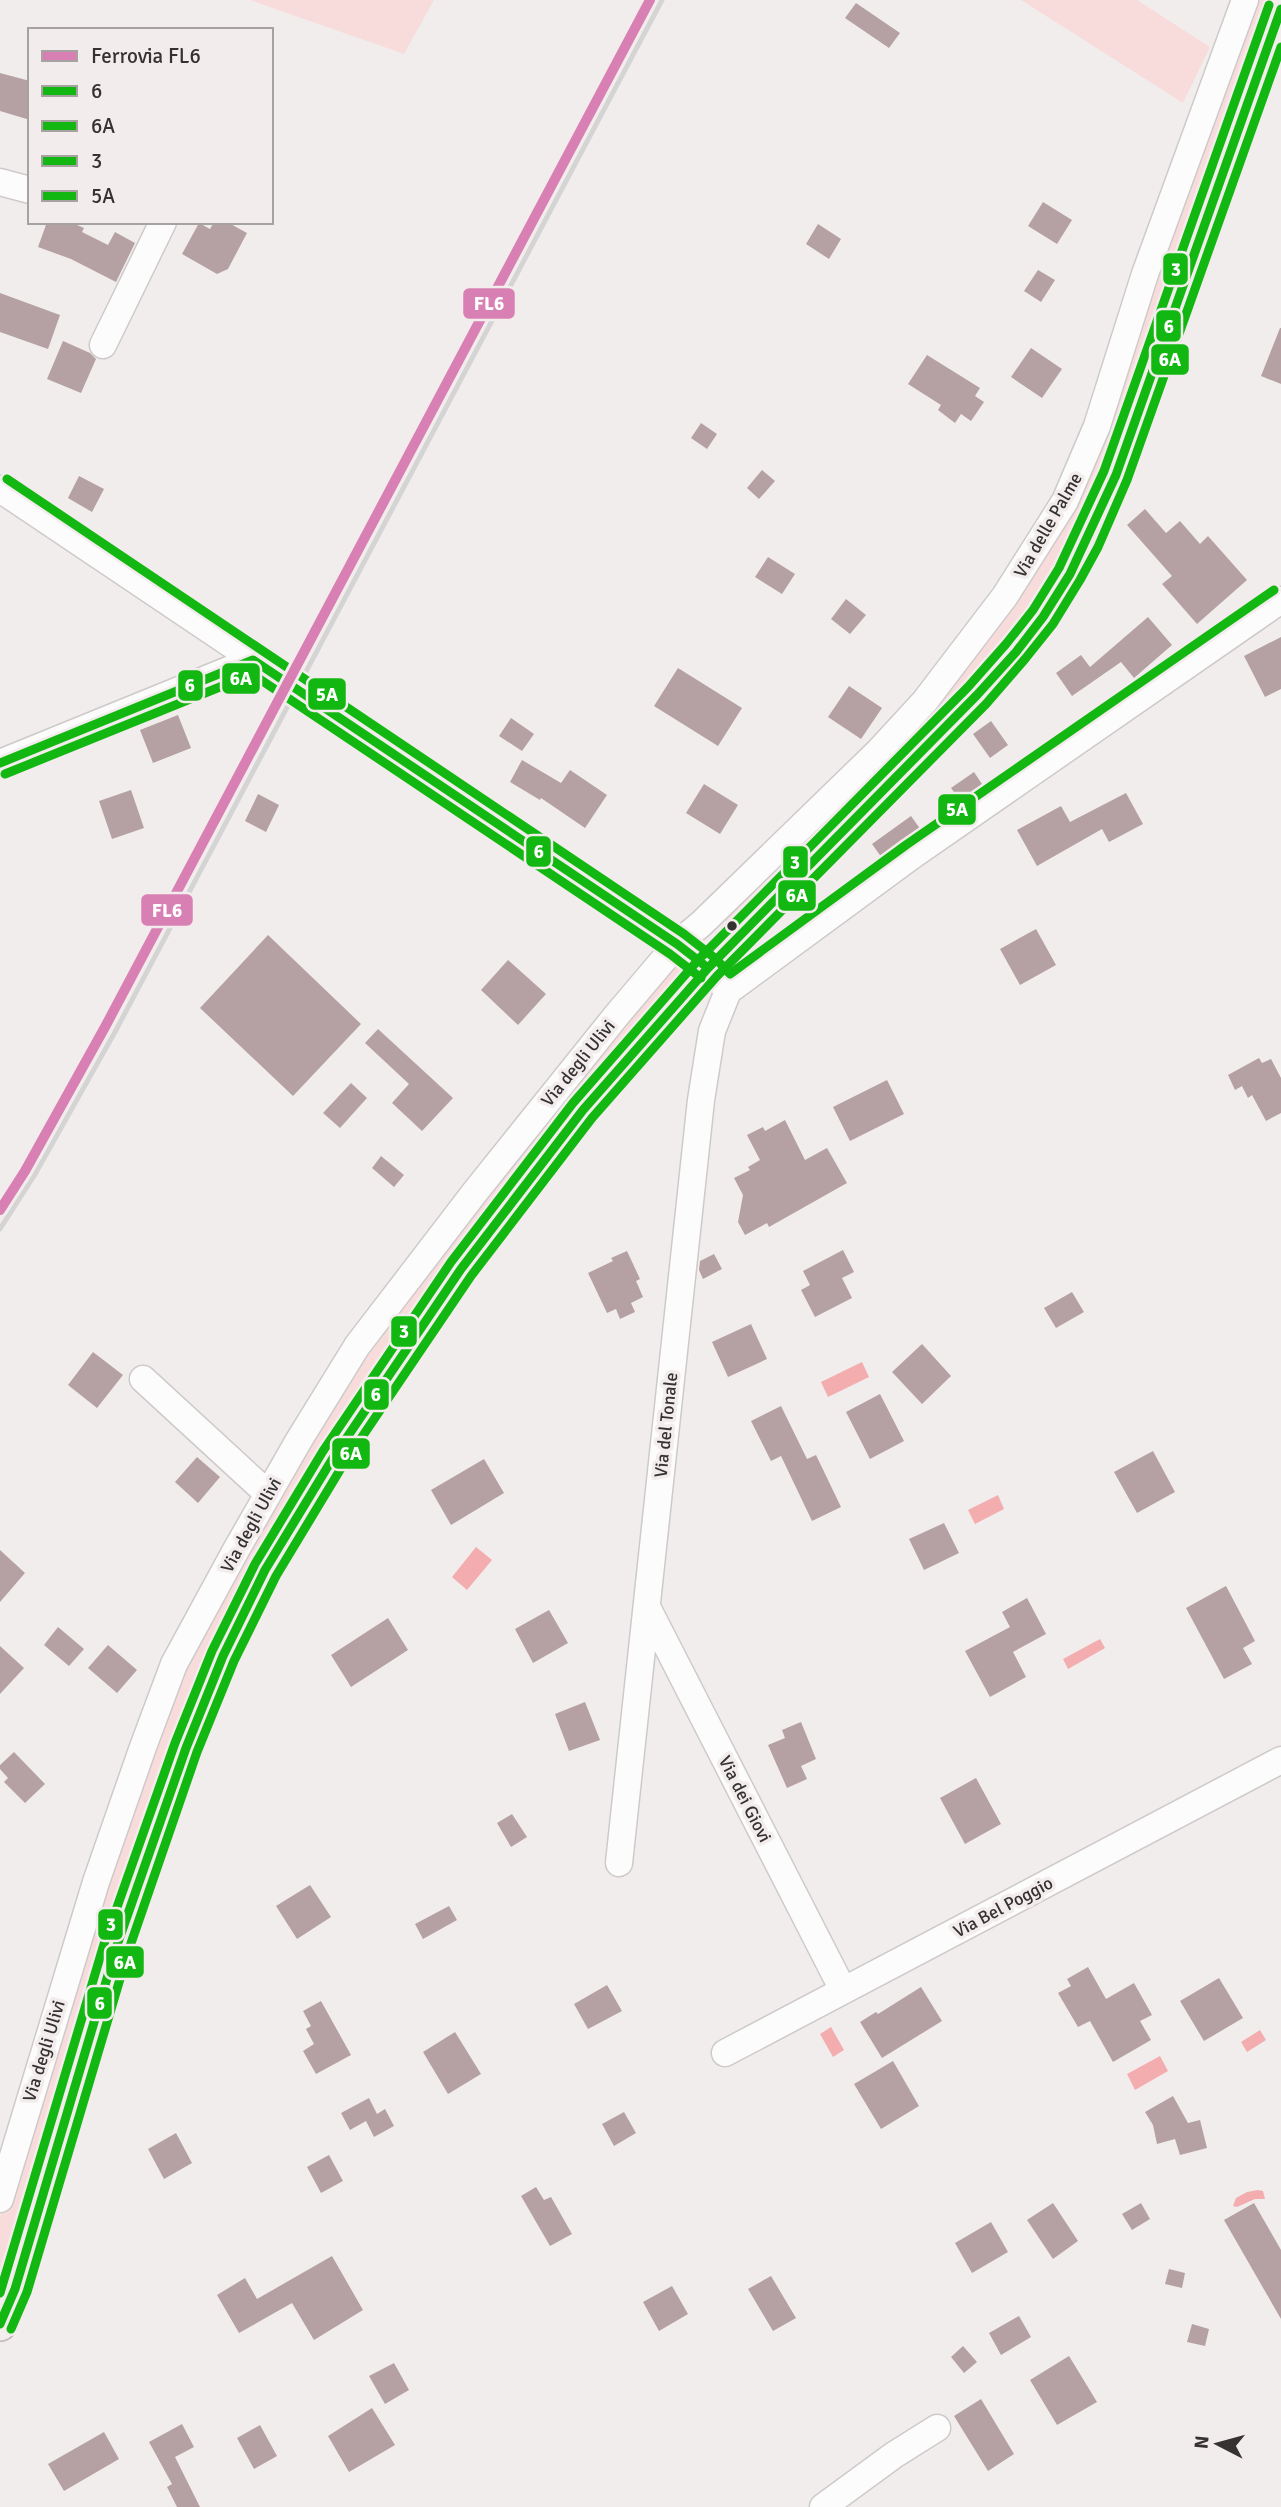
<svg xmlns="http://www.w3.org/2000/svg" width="1281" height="2507" viewBox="0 0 1281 2507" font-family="Signika,sans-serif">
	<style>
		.green { fill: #f8dcdc }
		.water { fill: #f3adaf }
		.building { fill: #b5a1a3 }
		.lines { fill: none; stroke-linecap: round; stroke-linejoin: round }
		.minor-casing { stroke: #cecaca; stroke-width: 29 }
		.major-casing { stroke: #c2b5b5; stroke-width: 36 }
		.minor { stroke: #fdfcfc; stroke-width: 26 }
		.major { stroke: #f4eded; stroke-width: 33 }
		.rail { stroke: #d5d4d4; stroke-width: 5 }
		.bus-1-casing { stroke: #f3ecec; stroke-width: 14 }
		.bus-2-casing { stroke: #f3ecec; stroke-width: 14 }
		.bus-3-casing { stroke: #f3ecec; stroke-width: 14 }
		.bus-4-casing { stroke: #f3ecec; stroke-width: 14 }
		.bus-1 { stroke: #13b712; stroke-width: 9 }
		.bus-2 { stroke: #13b712; stroke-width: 9 }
		.bus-3 { stroke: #13b712; stroke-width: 9 }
		.bus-4 { stroke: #13b712; stroke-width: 9 }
		.rail-1-casing { stroke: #f3ecec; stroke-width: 16 }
		.rail-1 { stroke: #d880b4; stroke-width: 10 }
		.bus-dot { fill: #353232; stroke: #f3ecec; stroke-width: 2.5 }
		.labels { text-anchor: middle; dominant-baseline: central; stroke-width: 7; stroke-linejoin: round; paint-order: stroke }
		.street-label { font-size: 18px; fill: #353232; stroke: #f3ecec }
		.line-badge { stroke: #f3ecec; stroke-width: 2.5 }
		.badge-label { font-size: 19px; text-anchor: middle; font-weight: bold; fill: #fff }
	</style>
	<rect width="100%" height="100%" fill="#f2eded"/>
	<path class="green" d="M250,0H434L404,54Z
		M1021,0H1137L1210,47L1183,103Z
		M1247,0H1265L1096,485L1064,559L1015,630L730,925L720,915L913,722L1050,537Z
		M672,960L685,970L391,1344L106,1931L60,2074L0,2282V2217L176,1675L339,1383Z"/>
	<path class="water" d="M862,1362L869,1377L828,1397L821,1382Z
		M998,1495L1004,1509L975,1524L968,1510Z
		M476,1547L492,1560L467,1590L452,1577Z
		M1100,1639L1105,1648L1068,1669L1063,1659Z
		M831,2027L844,2050L833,2057L820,2034Z
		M1260,2030L1266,2040L1247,2052L1241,2042Z
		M1160,2056L1168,2071L1135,2090L1127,2074Z
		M1258,2190L1263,2191L1265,2199H1255L1237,2207L1233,2206L1236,2198L1247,2192Z"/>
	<path class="building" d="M856,3L900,33L889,48L845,18Z
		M0,73L30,81V120L0,111Z
		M1043,202L1072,220L1057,244L1028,226Z
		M47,222H70L84,228L82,232L108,245L115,232L135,243L116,282L71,259L38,247Z
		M214,222H227L247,233L228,269L217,274L182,254L199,223L210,229Z
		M818,224L841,239L829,259L806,244Z
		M1038,270L1055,280L1041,302L1024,291Z
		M0,293L60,315L48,349L0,332Z
		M1280,328H1281V384L1261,376Z
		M63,341L90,353L96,359L81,393L47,379Z
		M1031,348L1062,369L1042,398L1011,377Z
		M927,355L980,388L975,396L984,402L971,421L961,414L955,423L938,410L941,405L908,384Z
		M701,423L717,434L707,449L691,438Z
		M762,470L775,481L759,499L747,488Z
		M79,476L104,489L92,512L68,498Z
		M1145,509L1166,533L1180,521L1200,544L1208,536L1247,580L1197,624L1162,584L1172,576L1127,525Z
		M768,557L795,574L782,594L755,577Z
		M846,599L866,615L850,634L831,619Z
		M1148,617L1172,645L1134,678L1121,662L1072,696L1056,673L1081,655L1090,667Z
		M1281,637V689L1265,697L1244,656Z
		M678,668L742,708L718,746L654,706Z
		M849,686L882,708L861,739L828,717Z
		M178,715L191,748L153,763L140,730Z
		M511,718L534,734L522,751L499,736Z
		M991,721L1008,745L990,758L973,734Z
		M522,760L561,783L570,770L607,795L585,828L541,798L540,800L510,782Z
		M974,772L984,787L961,802L951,788Z
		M704,784L738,805L720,834L686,813Z
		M131,790L144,828L112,839L99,801Z
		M1126,793L1143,824L1109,842L1102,829L1037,866L1017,830L1061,806L1070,822Z
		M258,794L279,805L266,832L245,821Z
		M911,816L921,830L882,858L872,844Z
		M1036,929L1056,965L1020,985L1000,949Z
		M268,935L361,1024L293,1096L200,1008Z
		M508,960L546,994L518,1025L481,990Z
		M378,1029L453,1098L422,1131L392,1103L409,1084L365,1043Z
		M1259,1058L1262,1063L1271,1059L1281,1078V1113L1266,1121L1252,1095L1248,1098L1242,1086L1235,1090L1228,1075Z
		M887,1080L904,1114L850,1141L833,1107Z
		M351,1083L367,1098L340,1128L323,1113Z
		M785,1120L805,1160L827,1148L847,1183L769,1227L767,1223L745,1235L738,1222L743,1195L734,1178L750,1170L748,1167L760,1160L747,1135L763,1127L765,1131Z
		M381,1156L404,1175L394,1187L372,1168Z
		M843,1250L854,1272L842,1278L852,1298L815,1317L801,1290L810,1285L803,1271Z
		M627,1251L640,1279L636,1281L643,1297L631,1303L635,1312L620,1319L616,1309L607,1313L588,1273L613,1261L611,1258Z
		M714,1254L722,1269L703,1279L699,1270L700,1261Z
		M1072,1292L1084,1312L1056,1328L1044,1308Z
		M751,1324L767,1359L728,1377L712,1342Z
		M922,1344L951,1376L922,1404L892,1372Z
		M93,1352L123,1375L97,1408L68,1385Z
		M880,1394L904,1441L870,1459L846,1412Z
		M781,1406L807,1459L816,1455L841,1507L812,1521L781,1456L771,1461L751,1421Z
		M1153,1451L1175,1492L1137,1513L1114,1472Z
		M197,1457L220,1477L198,1503L175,1482Z
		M484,1459L504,1493L451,1525L431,1490Z
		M944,1523L959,1553L924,1570L909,1539Z
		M0,1550L25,1573L0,1602Z
		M1226,1586L1255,1641L1243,1648L1252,1664L1224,1679L1186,1608Z
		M1027,1598L1046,1634L1013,1652L1026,1677L990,1697L965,1651L1010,1627L1002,1612Z
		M549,1610L568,1643L533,1663L515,1629Z
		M388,1618L408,1650L351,1687L331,1655Z
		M58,1627L84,1649L69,1666L44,1645Z
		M108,1645L137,1670L117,1693L88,1668Z
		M0,1646L24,1668L0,1694Z
		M585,1702L600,1740L569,1751L555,1714Z
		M801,1722L816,1759L801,1766L807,1779L787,1788L768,1745L785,1738L782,1730Z
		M14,1752L45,1784L25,1803L4,1782L8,1778L0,1769V1765Z
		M976,1778L1001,1824L965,1844L940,1798Z
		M512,1814L527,1837L511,1847L497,1823Z
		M310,1885L331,1917L297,1939L276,1906Z
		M449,1906L457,1920L423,1939L415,1924Z
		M1088,1967L1106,1999L1134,1983L1152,2015L1140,2021L1151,2040L1113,2062L1090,2021L1078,2027L1058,1993L1071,1986L1067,1979Z
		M1219,1978L1243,2018L1204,2041L1180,2001Z
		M607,1985L622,2011L588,2029L574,2004Z
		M921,1987L942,2021L882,2058L860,2022L876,2012L878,2014Z
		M321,2001L351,2055L316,2074L303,2051L314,2044L306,2029L311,2026L303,2011Z
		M455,2032L481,2074L448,2094L423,2052Z
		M893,2061L919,2106L881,2129L854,2084Z
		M1173,2096L1188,2123L1200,2120L1207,2148L1180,2155L1175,2139L1157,2144L1153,2125L1145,2112Z
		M369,2098L377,2114L385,2109L394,2126L374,2137L366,2121L350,2130L341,2113Z
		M624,2112L636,2133L614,2146L602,2124Z
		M176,2133L192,2163L164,2179L148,2149Z
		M329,2155L343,2181L321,2193L307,2167Z
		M536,2187L544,2200L551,2197L572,2234L550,2246L521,2196Z
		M1053,2203L1078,2241L1053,2259L1027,2220Z
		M1141,2203L1150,2219L1132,2230L1122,2214Z
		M1254,2203L1281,2250V2319L1224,2220Z
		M991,2222L1008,2252L972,2273L955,2243Z
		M332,2256L363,2310L314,2340L292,2303L239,2333L217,2295L245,2278L257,2299Z
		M1169,2269L1185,2273L1182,2288L1165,2284Z
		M771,2276L796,2318L773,2331L748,2289Z
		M672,2286L688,2314L659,2331L643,2302Z
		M1019,2316L1031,2337L1001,2355L989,2333Z
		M1192,2324L1209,2329L1205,2346L1187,2342Z
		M963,2346L977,2362L964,2373L951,2357Z
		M1069,2356L1097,2402L1057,2425L1030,2380Z
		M394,2363L409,2390L385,2404L369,2376Z
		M981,2399L1014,2454L988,2471L954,2416Z
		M372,2408L395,2445L349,2472L328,2436Z
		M182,2424L194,2447L175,2457L200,2507H177L167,2487L172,2484L149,2442Z
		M260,2425L277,2456L254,2469L237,2438Z
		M104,2432L119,2459L64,2491L48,2464Z"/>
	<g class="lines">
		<defs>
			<path id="minor" d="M0,182L30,190
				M103,345L163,222
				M0,489L677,944L708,968L720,982
				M0,763L253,660
				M143,1379L268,1494
				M648,1609L843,1990
				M619,1863L701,1100L712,1031L728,991L913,855L1281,600
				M725,2053L1281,1760
				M0,2199L96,1882L143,1747L174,1664L236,1550L299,1440L357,1346L475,1192L616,1016L677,944L701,924L878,752L925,701L1005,596L1065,501L1097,426L1145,274L1245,0
				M823,2507L894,2455L937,2428"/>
			<path id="major" d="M0,2324L15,2289L116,1948L186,1748L223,1656L265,1570L333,1458L461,1269L583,1110L708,968L977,695C1003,666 1029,638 1051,605C1104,524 1132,429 1165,338C1205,229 1243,119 1281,9"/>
		</defs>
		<use href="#minor" class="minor-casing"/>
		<use href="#major" class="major-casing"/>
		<use href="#minor" class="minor"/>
		<use href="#major" class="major"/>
		<path class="rail" d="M0,1229L34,1176L115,1032L662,0"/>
		<defs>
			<path id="bus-1" d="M0,763L253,660L677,944L708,968
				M0,2324L15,2289L116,1948L186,1748L223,1656L265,1570L333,1458L461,1269L583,1110L708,968L977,695L1016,652L1043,617L1070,574L1116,475L1281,9"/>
			<path id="bus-2" d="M5,774L252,674L670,954L701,978
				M11,2329L27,2292L128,1952L197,1752L234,1661L276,1576L343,1465L471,1276L592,1118L717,976L986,704L1025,659L1053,624L1080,580L1098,547L1127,480L1281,47"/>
			<path id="bus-3" d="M0,2293L104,1944L175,1743L212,1651L255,1564L323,1451L451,1262L573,1103L699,959L968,687L1006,644L1033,610L1059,568L1104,471L1269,5"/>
			<path id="bus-4" d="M7,479L684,934L716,959L730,974L906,845L1274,590"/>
		</defs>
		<use href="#bus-1" class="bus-1-casing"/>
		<use href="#bus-2" class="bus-2-casing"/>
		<use href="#bus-3" class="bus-3-casing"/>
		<use href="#bus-4" class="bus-4-casing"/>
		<use href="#bus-1" class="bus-1"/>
		<use href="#bus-2" class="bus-2"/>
		<use href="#bus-3" class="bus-3"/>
		<use href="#bus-4" class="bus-4"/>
		<defs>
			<path id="rail-1" d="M0,1210L25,1171L105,1027L650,0"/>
		</defs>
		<use href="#rail-1" class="rail-1-casing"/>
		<use href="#rail-1" class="rail-1"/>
	</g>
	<circle class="bus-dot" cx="732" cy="926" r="6"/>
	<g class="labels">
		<g class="street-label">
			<text transform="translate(1048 525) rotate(-60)">Via delle Palme</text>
			<text transform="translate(578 1063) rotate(-51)">Via degli Ulivi</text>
			<text transform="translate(666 1425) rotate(-84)">Via del Tonale</text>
			<text transform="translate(251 1525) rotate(-61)">Via degli Ulivi</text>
			<text transform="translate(745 1799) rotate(63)">Via dei Giovi</text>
			<text transform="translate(1003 1907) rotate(-28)">Via Bel Poggio</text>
			<text transform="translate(44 2051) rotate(-73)">Via degli Ulivi</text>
		</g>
	</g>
	<g class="line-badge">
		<rect x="1162" y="252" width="27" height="34" rx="7" fill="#13b712"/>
		<rect x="462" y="287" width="54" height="33" rx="7" fill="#d880b4"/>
		<rect x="1155" y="309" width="27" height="34" rx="7" fill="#13b712"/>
		<rect x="1150" y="343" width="40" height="33" rx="7" fill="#13b712"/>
		<rect x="221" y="662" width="40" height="33" rx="7" fill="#13b712"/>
		<rect x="177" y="669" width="27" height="33" rx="7" fill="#13b712"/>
		<rect x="307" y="677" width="40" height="34" rx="7" fill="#13b712"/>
		<rect x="937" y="793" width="40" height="33" rx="7" fill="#13b712"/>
		<rect x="525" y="835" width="27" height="33" rx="7" fill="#13b712"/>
		<rect x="782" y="845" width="27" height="34" rx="7" fill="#13b712"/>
		<rect x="777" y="879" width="40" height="33" rx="7" fill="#13b712"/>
		<rect x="140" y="893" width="54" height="34" rx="7" fill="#d880b4"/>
		<rect x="390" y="1315" width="28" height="33" rx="7" fill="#13b712"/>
		<rect x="363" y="1378" width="27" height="33" rx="7" fill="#13b712"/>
		<rect x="331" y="1437" width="40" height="33" rx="7" fill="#13b712"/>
		<rect x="97" y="1908" width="27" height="33" rx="7" fill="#13b712"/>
		<rect x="105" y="1945" width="40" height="34" rx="7" fill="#13b712"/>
		<rect x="86" y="1986" width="27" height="34" rx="7" fill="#13b712"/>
	</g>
	<g class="badge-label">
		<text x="1176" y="276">3</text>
		<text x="489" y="310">FL6</text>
		<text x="1169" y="333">6</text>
		<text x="1170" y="366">6A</text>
		<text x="241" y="685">6A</text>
		<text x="190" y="692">6</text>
		<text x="327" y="701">5A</text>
		<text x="957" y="816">5A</text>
		<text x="539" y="858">6</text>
		<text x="795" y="869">3</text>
		<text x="797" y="902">6A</text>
		<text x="167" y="917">FL6</text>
		<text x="404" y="1338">3</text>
		<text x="376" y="1401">6</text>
		<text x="351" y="1460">6A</text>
		<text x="111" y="1931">3</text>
		<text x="125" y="1969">6A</text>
		<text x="100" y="2010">6</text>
	</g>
	<rect x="28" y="28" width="245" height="196" fill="#f3ecec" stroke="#a7a2a2" stroke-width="2"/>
	<rect x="42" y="51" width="35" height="10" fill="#d880b4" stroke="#a7a2a2" stroke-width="2"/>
	<text x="91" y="63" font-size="21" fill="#353232">Ferrovia FL6</text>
	<rect x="42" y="86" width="35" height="10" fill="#13b712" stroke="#a7a2a2" stroke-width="2"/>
	<text x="91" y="98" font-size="21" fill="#353232">6</text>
	<rect x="42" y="121" width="35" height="10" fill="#13b712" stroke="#a7a2a2" stroke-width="2"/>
	<text x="91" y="133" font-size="21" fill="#353232">6A</text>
	<rect x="42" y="156" width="35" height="10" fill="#13b712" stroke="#a7a2a2" stroke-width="2"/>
	<text x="91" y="168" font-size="21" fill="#353232">3</text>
	<rect x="42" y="191" width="35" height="10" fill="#13b712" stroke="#a7a2a2" stroke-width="2"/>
	<text x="91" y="203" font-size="21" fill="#353232">5A</text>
	<g transform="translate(1218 2444) rotate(276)" stroke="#f3ecec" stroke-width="5" paint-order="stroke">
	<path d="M0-5L12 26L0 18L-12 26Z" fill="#353232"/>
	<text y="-10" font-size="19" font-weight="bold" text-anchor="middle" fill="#353232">N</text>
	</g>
</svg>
